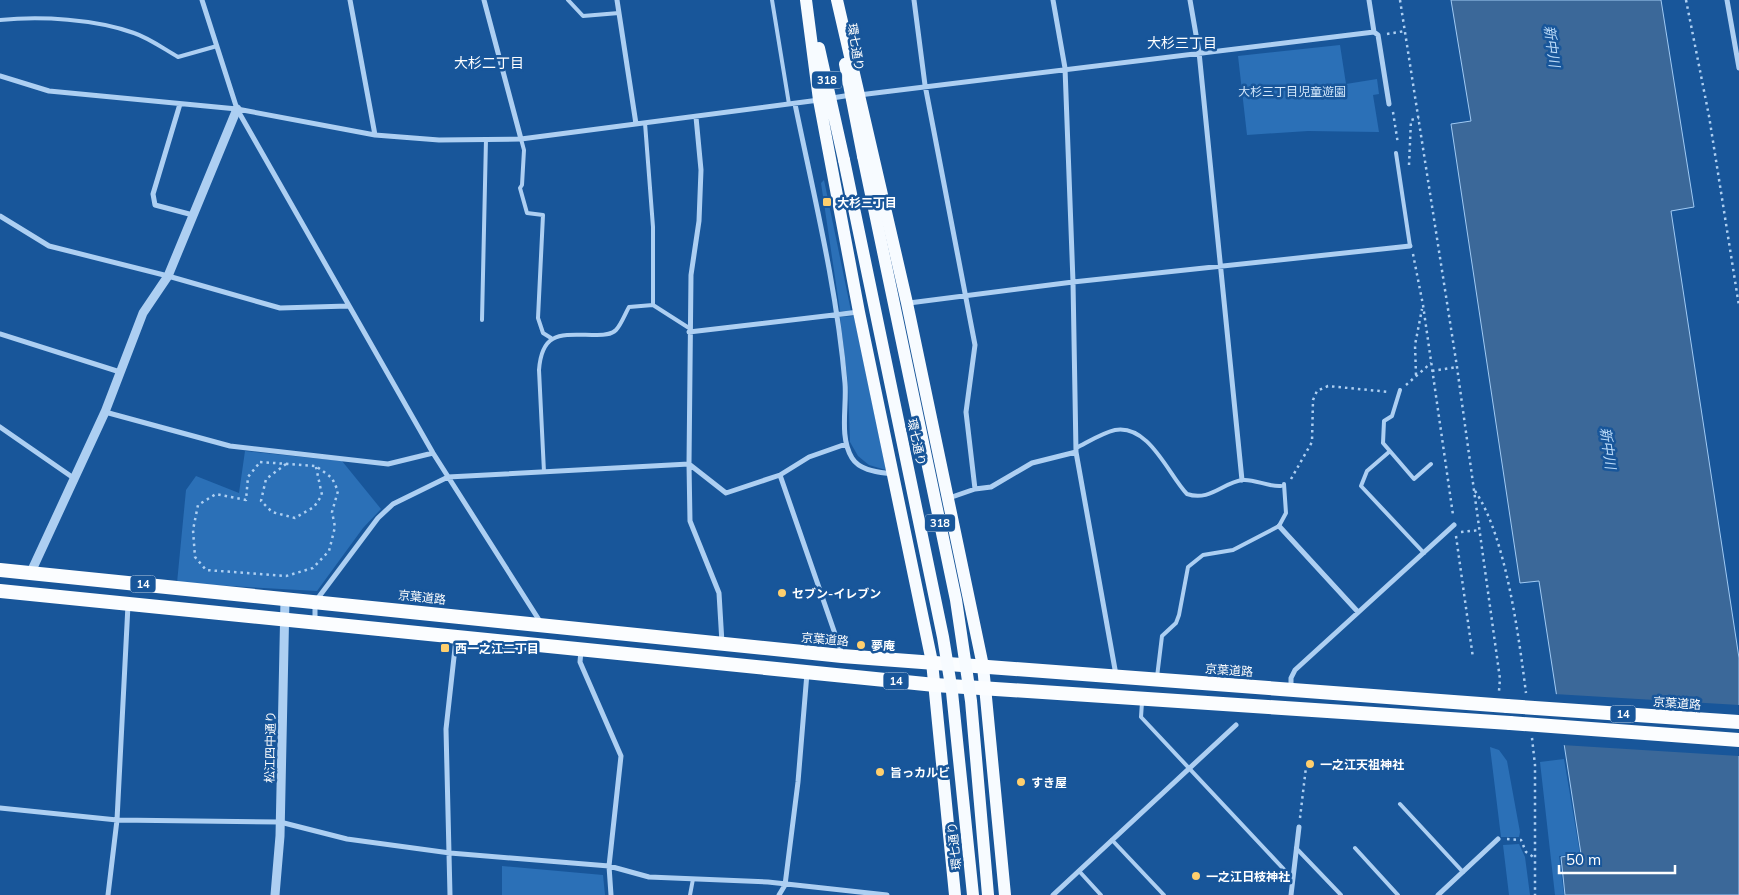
<svg xmlns="http://www.w3.org/2000/svg" width="1739" height="895" viewBox="0 0 1739 895" font-family="Mulish,'Noto Sans JP',sans-serif">
	<style>
		.green { fill: #2b70b7 }
		.water { fill: #3b6899; stroke: #a0caf4 }
		.pier { fill: #18569a }
		.lines { fill: none; stroke-linecap: round; stroke-linejoin: round }
		.path { stroke: #adcff2; stroke-width: 2.5; stroke-dasharray: 2.5 4; stroke-linecap: butt }
		.service { stroke: #adcff2; stroke-width: 4 }
		.minor { stroke: #adcff2; stroke-width: 5 }
		.tertiary { stroke: #adcff2; stroke-width: 9 }
		.primary { stroke: #f7fbff; stroke-width: 12 }
		.trunk { stroke: #fbfdff; stroke-width: 14 }
		.primary-bridge { stroke: #f7fbff; stroke-width: 12 }
		.trunk-bridge { stroke: #fbfdff; stroke-width: 14 }
		.poi-dot { fill: #ffcf6d; stroke: #18569a; stroke-width: 2 }
		.labels { text-anchor: middle; dominant-baseline: central; stroke-width: 5; stroke-linejoin: round; paint-order: stroke }
		.shield { fill: #18569a; stroke: #bacce1; stroke-width: 1 }
		.shield-label { font-size: 11px; font-weight: bold; fill: #fff }
		.street-label { font-size: 12px; fill: #fff; stroke: #18569a }
		.park-label { font-size: 12px; fill: #d4e8fc; stroke: #18569a }
		.poi-label { font-size: 12px; font-weight: bold; fill: #fff; stroke: #18569a; text-anchor: start }
		.neighbourhood-label { font-size: 14px; fill: #fff; stroke: #18569a }
		.water-label { font-size: 14px; font-style: italic; fill: #b9d9f8; stroke: #18569a }
	</style>
	<rect width="100%" height="100%" fill="#18569a"/>
	<path class="green" d="M1340,45L1346,84L1377,79L1379,94L1373,95L1379,132L1308,131L1247,135L1238,56Z
		M824,180L851,311H840L821,183Z
		M854,316L886,470L869,465L858,456L850,442L848,384L840,317Z
		M245,451L342,461L381,509L363,528L317,591L177,583L186,490L196,476L239,493Z
		M1490,747L1499,750L1507,761L1520,832L1519,837H1501Z
		M1564,759L1580,854L1559,856L1564,895H1555L1540,762Z
		M1519,844L1525,857L1530,895H1509L1503,845Z
		M502,866L603,875L605,895H502Z"/>
	<path class="water" d="M1451,0H1661L1694,207L1671,211L1739,658V895H1565L1561,857L1581,854L1539,581L1520,583L1451,124L1471,121Z"/>
	<path class="pier" d="M1554,694L1739,705V756L1562,745Z"/>
	<g class="lines">
		<path class="path" d="M1400,0L1457,367L1500,679L1499,691
			M1686,0L1709,116L1739,306
			M1387,34L1405,31
			M1393,112L1398,144
			M1409,165L1411,120L1419,118
			M1413,254L1423,305L1453,515
			M1432,371L1457,367
			M1416,375L1415,345L1422,309
			M1406,385L1431,363
			M260,462L316,466L332,478L338,491L332,512L335,527L329,551L313,568L286,576L206,570L195,557L193,530L198,505L216,494L246,500L248,477Z
			M286,464L266,479L261,501L272,512L295,518L314,507L322,495L316,467
			M1291,479L1312,442L1313,400L1317,391L1328,386L1390,392
			M1475,491C1506,536 1519,638 1526,693
			M1461,532L1480,530
			M1456,536L1473,658
			M1532,738L1535,765V895
			M1300,818L1306,767
			M1507,839L1521,840L1526,852L1535,858"/>
		<path class="service" d="M568,0L583,16L619,13
			M772,0L789,104
			M0,20C41,16 95,19 134,33C149,38 164,49 178,57L217,46
			M521,139L524,150L522,185L520,188L527,213L543,215L538,318L543,333L551,338
			M1396,153L1410,246
			M653,305L689,328
			M482,320L486,139
			M1400,390L1392,416L1384,421L1383,443L1414,479L1431,464
			M1076,448C1088,442 1102,433 1115,430C1149,424 1168,474 1187,494C1210,502 1223,482 1243,480C1255,479 1268,487 1281,486
			M1389,452L1367,471L1361,486L1424,553
			M544,472L539,370C542,329 563,335 597,335C603,335 611,335 616,330C621,325 625,314 629,307L653,305V227L645,123
			M1157,677L1162,636L1176,623L1179,615L1188,567L1203,555L1233,550L1279,526L1286,513L1284,484
			M1142,702L1141,717L1293,879
			M1400,804L1463,872
			M1112,840L1164,895
			M1296,848L1341,895
			M1355,848L1398,895
			M1079,871L1101,895
			M690,895L693,879"/>
		<path class="minor" d="M202,0L237,109L433,453L541,623
			M350,0L375,135
			M484,0L521,139
			M617,0L636,124
			M914,0L925,85L975,345L966,412L975,489
			M1053,0L1065,68L1073,282L1076,452L1116,675
			M1190,0L1199,52L1242,480
			M1369,0L1374,32L1378,35L1389,104
			M1727,0L1739,68
			M0,76L49,91L237,109L375,135L439,140L521,139L819,100
			M859,95L1374,32
			M832,98L851,95
			M180,104L153,194L155,205L193,215
			M795,104C814,196 837,289 845,383C847,406 839,437 852,458C860,471 879,472 892,474
			M0,216L49,246L168,276L280,308L348,306
			M909,303L1073,282L1410,246
			M689,332L859,312
			M0,334L120,372
			M105,412L230,446L388,464L433,453
			M0,427L75,479
			M780,475L842,654
			M949,498L975,489L991,487L1032,463L1076,452
			M1279,526L1358,612
			M315,621V602L378,518L393,504L448,477L689,464L691,275L699,221L701,170L696,117
			M722,643L719,593L690,521L689,464L726,493L780,475L809,457L846,444
			M581,650L580,662L621,756L609,866L611,895
			M1291,688V678L1295,670L1454,525
			M0,808L117,820L280,822L347,839L450,853L609,866L649,877L768,882L887,895
			M108,895L117,820L128,605
			M450,895L446,729L456,639
			M779,895L785,885L798,782L807,673
			M1053,895L1236,725
			M1291,895L1299,827
			M1438,895L1498,839"/>
		<path class="tertiary" d="M31,572L105,412L143,313L168,276L237,109
			M275,895L280,836L285,599"/>
		<path class="primary" d="M806,0L819,100L859,312L932,662L955,895
			M837,0L907,303L983,666L1005,895
			M819,48L844,160
			M845,64L863,156"/>
		<path class="trunk" d="M0,570L842,656L1507,706
			M0,591L935,685L1510,723"/>
		<path class="primary-bridge" d="M863,156L956,600L971,701L988,895
			M844,160L943,637L952,692L973,895"/>
		<path class="trunk-bridge" d="M1507,706L1739,722
			M1510,723L1739,740"/>
	</g>
	<g class="poi-dot">
		<rect x="822" y="197" width="10" height="10" rx="2.5"/>
		<circle cx="782" cy="593" r="5"/>
		<circle cx="861" cy="645" r="5"/>
		<rect x="440" y="643" width="10" height="10" rx="2.5"/>
		<circle cx="1310" cy="764" r="5"/>
		<circle cx="880" cy="772" r="5"/>
		<circle cx="1021" cy="782" r="5"/>
		<circle cx="1196" cy="876" r="5"/>
	</g>
	<g class="labels">
		<g class="shield">
			<rect x="812" y="71.5" width="30" height="17" rx="4"/>
			<rect x="925" y="514.5" width="30" height="17" rx="4"/>
			<rect x="130.5" y="575.5" width="25" height="17" rx="4"/>
			<rect x="883.5" y="672.5" width="25" height="17" rx="4"/>
			<rect x="1610.5" y="705.5" width="25" height="17" rx="4"/>
		</g>
		<g class="shield-label">
			<text x="827" y="80">318</text>
			<text x="940" y="523">318</text>
			<text x="143" y="584">14</text>
			<text x="896" y="681">14</text>
			<text x="1623" y="714">14</text>
		</g>
		<g class="street-label">
			<text transform="translate(856 47) rotate(81)">環七通り</text>
			<text transform="translate(917 442) rotate(78)">環七通り</text>
			<text transform="translate(422 597) rotate(6)">京葉道路</text>
			<text transform="translate(825 639) rotate(5)">京葉道路</text>
			<text transform="translate(1229 670) rotate(4)">京葉道路</text>
			<text transform="translate(1677 703) rotate(4)">京葉道路</text>
			<text transform="translate(270 747) rotate(-89)">松江四中通り</text>
			<text transform="translate(954 846) rotate(-96)">環七通り</text>
		</g>
		<g class="park-label">
			<text x="1292" y="91">大杉三丁目児童遊園</text>
		</g>
		<g class="poi-label">
			<text x="837" y="202">大杉三丁目</text>
			<text x="792" y="593">セブン-イレブン</text>
			<text x="871" y="645">夢庵</text>
			<text x="455" y="648">西一之江二丁目</text>
			<text x="1320" y="764">一之江天祖神社</text>
			<text x="890" y="772">旨っカルビ</text>
			<text x="1031" y="782">すき屋</text>
			<text x="1206" y="876">一之江日枝神社</text>
		</g>
		<g class="neighbourhood-label">
			<text x="1182" y="43">大杉三丁目</text>
			<text x="489" y="63">大杉二丁目</text>
		</g>
		<g class="water-label">
			<text transform="translate(1552 46) rotate(82)">新中川</text>
			<text transform="translate(1608 448) rotate(82)">新中川</text>
		</g>
	</g>
	<path d="M1559 865v8h116v-8" fill="none" stroke="#ffffff" stroke-width="2.5"/>
	<text x="1566" y="865" font-size="15" fill="#ffffff" stroke="#18569a" stroke-width="4" paint-order="stroke">50 m</text>
</svg>
